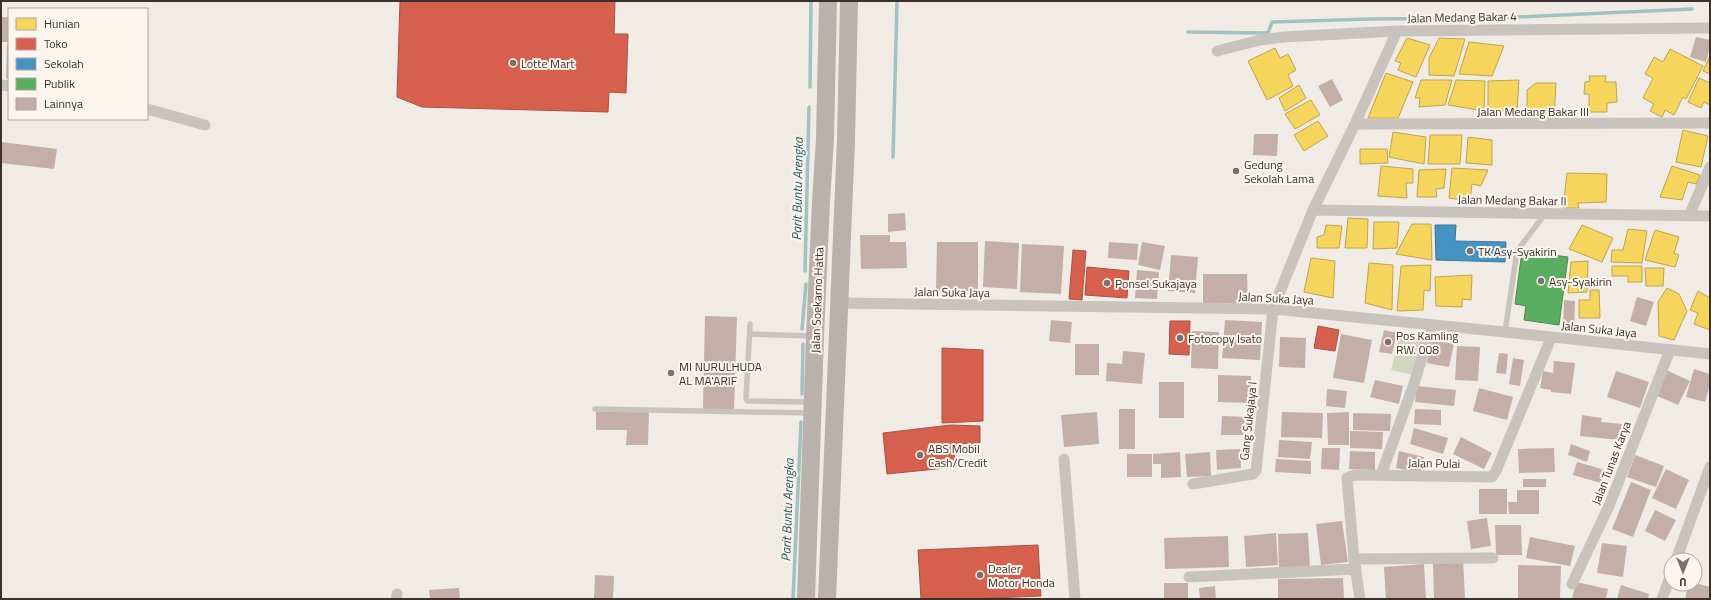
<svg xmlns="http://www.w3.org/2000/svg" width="1711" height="600" viewBox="0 0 1711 600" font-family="'Titillium Web',sans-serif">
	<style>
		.green { fill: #d1d6bf }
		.homes { fill: #f6d55c; stroke: #bea44d }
		.shops { fill: #d6604d; stroke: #a85243 }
		.schools { fill: #4393c3; stroke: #417595 }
		.public { fill: #5aae61; stroke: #518851 }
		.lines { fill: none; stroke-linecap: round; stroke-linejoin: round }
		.stream { stroke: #a1c2c1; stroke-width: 3.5 }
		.building { fill: #c3afa7 }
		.lane { stroke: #c9c3be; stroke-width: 5.5 }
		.street { stroke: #c9c3be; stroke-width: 11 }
		.primary { stroke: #b8b1ad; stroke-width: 18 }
		.poi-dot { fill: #7a716c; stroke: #fbf5ee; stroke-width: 1.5 }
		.labels { text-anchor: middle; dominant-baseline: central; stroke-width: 4; stroke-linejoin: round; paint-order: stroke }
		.street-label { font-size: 12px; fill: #3b302b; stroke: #fbf5ee }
		.poi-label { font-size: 12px; fill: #3b302b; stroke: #fbf5ee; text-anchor: start }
		.water-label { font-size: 13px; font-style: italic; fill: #1f5a5e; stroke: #fbf5ee }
	</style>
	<rect width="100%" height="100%" fill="#f0ebe5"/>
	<path class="green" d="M1400,335L1422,340L1414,375L1391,370Z"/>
	<path class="homes" d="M1407,38L1430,45L1416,77L1398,70L1401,63L1395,61Z
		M1439,38L1465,39L1454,76L1429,75V58Z
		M1469,42L1504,46L1492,76L1459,74Z
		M1275,48L1280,58L1288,54L1296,70L1288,75L1293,86L1267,100L1248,61Z
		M1670,49L1703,66L1686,99L1683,97L1674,115L1665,110L1662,117L1650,111L1654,104L1643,98L1653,78L1645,74L1654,57L1663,62Z
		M1710,56V74L1703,71Z
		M1386,73L1413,82L1398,118H1368Z
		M1589,76H1606L1605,82H1616L1617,102L1607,103V112H1589V94H1584L1585,82L1590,81Z
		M1699,78L1710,83V105L1704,102L1701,108L1688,102Z
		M1421,80H1452L1445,105L1419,107L1420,98H1415Z
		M1456,80L1485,81L1484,111L1448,105Z
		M1519,80L1517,111L1488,112V81Z
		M1536,83H1556L1554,118L1527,119V90Z
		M1299,85L1306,98L1285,111L1279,98Z
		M1311,100L1320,115L1295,129L1285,114Z
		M1318,121L1328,136L1304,151L1294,135Z
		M1683,130L1708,136L1701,167L1676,162Z
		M1393,132L1426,137L1424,164L1389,157Z
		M1430,135H1462L1460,164H1428Z
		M1468,137L1492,140V165L1466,163Z
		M1360,149H1387L1388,163L1360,164Z
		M1381,166L1413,169V183H1406L1407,198L1378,196Z
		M1672,166L1700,175L1696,184L1688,182L1682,200L1660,197Z
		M1452,168L1488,170L1481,186L1472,184L1470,201L1449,198Z
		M1446,169L1444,188L1436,189L1437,197H1417L1419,170Z
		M1567,173L1607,174L1606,202L1578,203L1579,208H1563Z
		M1348,218L1368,219L1367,248H1345Z
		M1374,222H1399L1397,248L1373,249Z
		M1412,224H1431L1432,260L1396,254Z
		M1326,225L1342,226L1339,248H1317V237L1324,235Z
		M1582,225L1613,238L1602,262L1569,249Z
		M1628,229L1647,231L1642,263L1611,262L1612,250H1623Z
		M1655,230L1679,237L1674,253L1679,255L1675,267L1645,260Z
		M1311,258L1335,261L1333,298L1304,292Z
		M1588,261L1587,292L1568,293L1571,262Z
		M1369,263L1393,265L1392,310L1365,303Z
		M1431,265L1430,291L1424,290L1423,310L1397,311L1401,266Z
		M1612,266H1642V282H1628V276H1612Z
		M1645,268H1664L1663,286H1646Z
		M1472,275L1471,300L1462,299V307L1436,306L1435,277Z
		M1667,288L1679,294L1687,311L1674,340L1659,336L1658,302Z
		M1590,290H1599L1600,318H1579V300H1590Z
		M1698,291L1710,298V330L1694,324L1698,313L1690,310Z"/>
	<path class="shops" d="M400,1H615L614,34H628L626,93L609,92L608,112L422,107L397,97Z
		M1073,250L1086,251L1082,300L1069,299Z
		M1087,267L1129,271L1127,298L1085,295Z
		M1170,321H1190L1189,355L1169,354Z
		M1318,326L1339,330L1335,351L1314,348Z
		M942,348L983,350V421L942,423Z
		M951,425L980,426V443L953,444L956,467L887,474L883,433Z
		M1038,545L1041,596L967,599H921L918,550Z"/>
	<path class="schools" d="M1435,225H1456L1455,241L1506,242L1505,262L1436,260Z"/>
	<path class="public" d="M1522,251L1568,257L1559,325L1524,320L1526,306L1515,304Z"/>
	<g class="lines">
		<path class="stream" d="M1188,32L1268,33L1272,22L1371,19L1495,18L1692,9
			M810,87L811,1
			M893,157L897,1
			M805,271L809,107
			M802,329L806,284
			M802,394L803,344
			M793,599L801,422"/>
	</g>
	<path class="building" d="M1,17H9V42H1Z
		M1696,37L1710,40V47L1706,62L1690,57Z
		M7,45H9V79L6,78Z
		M1332,79L1343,100L1330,107L1318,86Z
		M1254,134H1278L1277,156L1253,155Z
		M1,142L57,149L54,169L1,163Z
		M905,213L906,230L888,232V214Z
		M860,235H890V242H906L907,268L861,269Z
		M985,241L1019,243L1017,289L983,287Z
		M937,242H978V291H936Z
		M1109,242L1138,244L1137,260L1108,258Z
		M1142,242L1165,246L1160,270L1138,265Z
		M1022,244L1064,246L1061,294L1020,292Z
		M1171,255L1198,257L1195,293L1168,291Z
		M1137,270L1159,272L1157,299L1135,298Z
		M1203,274H1247L1248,304H1203Z
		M1637,297L1654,302L1646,326L1630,321Z
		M1564,300L1575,301L1574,330L1563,329Z
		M705,316L737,317L734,410L703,409Z
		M1051,320L1072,322L1070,343L1049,341Z
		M1225,320L1262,322L1260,360L1222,358Z
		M1384,330L1397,333L1392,354L1379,352Z
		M1192,331L1219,332L1218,369L1191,368Z
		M1341,334L1372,340L1364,383L1333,378Z
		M1280,337L1306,338L1305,368L1279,367Z
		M1431,340L1454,344L1449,367L1427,363Z
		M1075,344H1099V375H1075Z
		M1457,346L1480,347L1478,381L1455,380Z
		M1123,351L1145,353L1142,384L1106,381L1107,363L1122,364Z
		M1499,353L1508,354L1506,374L1496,373Z
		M1513,358L1524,360L1520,386L1509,384Z
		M1554,361L1575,363L1571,394L1551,392V390L1540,388L1543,371L1553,373Z
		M1694,369L1710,374V385L1705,402L1686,397Z
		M1666,370L1690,381L1678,405L1655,395Z
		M1616,371L1649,382L1640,408L1607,397Z
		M1218,375L1251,376V403L1218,402Z
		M1375,380L1403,386L1399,404L1370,397Z
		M1159,382H1184V418H1159Z
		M1417,386L1456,390L1454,406L1415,402Z
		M1479,388L1513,397L1507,420L1473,411Z
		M1327,389L1347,391L1345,408L1326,406Z
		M1119,409H1135V449H1119Z
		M1415,409L1441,410V425L1414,424Z
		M596,412H649L648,445H626L627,430H596Z
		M1097,412L1099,444L1064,447L1061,415Z
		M1282,412L1323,413L1322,438L1281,437Z
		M1349,412V445H1328L1327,413Z
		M1353,413L1391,414L1390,431L1353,430Z
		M1582,415L1602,418L1601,422L1622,424L1620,440L1580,436Z
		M1222,416L1248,417V435H1221Z
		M1414,428L1448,438L1443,454L1410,444Z
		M1350,431L1383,432L1382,449L1350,448Z
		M1461,437L1492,453L1484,469L1453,454Z
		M1279,440L1312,442L1310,459L1278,457Z
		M1571,444L1590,451L1587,462L1568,455Z
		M1322,448H1340L1339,470L1321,469Z
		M1554,448L1555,472L1519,473L1518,449Z
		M1240,449L1241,468L1217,470L1216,450Z
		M1350,451L1375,452V470L1349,469Z
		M1399,451L1424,457L1421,473L1396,468Z
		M1180,452L1181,477L1161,478V464H1153V454Z
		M1210,452L1211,476L1187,477L1185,454Z
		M1127,454H1152V477H1127Z
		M1635,455L1664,466L1656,487L1627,477Z
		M1276,459L1311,461V474L1275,472Z
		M1577,462L1605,470L1601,483L1573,475Z
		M1666,469L1689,480L1676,509L1652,498Z
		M1523,479H1546V487H1523Z
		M1631,482L1651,490L1633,537L1612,529Z
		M1479,489H1507V514H1479Z
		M1517,490H1539V514H1509L1508,502H1517Z
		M1655,510L1676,520L1665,541L1645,531Z
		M1487,518L1491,546L1471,549L1467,521Z
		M1342,521L1348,562L1321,565L1316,524Z
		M1495,525H1521L1522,555H1496Z
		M1276,533L1278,565L1246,567L1244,536Z
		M1308,533L1310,568L1279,569L1278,534Z
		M1228,536L1229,567L1165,569L1164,538Z
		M1530,537L1575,546L1570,566L1526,558Z
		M1602,543L1627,546L1623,577L1597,573Z
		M1463,560L1465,598L1434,599L1433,562Z
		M1424,564L1426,599H1386L1384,567Z
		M1518,565L1561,566L1560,599H1518Z
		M595,575L614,576L613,599H594Z
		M1343,578L1344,599H1278V579Z
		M1576,582L1608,589L1606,599H1572Z
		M1164,583H1188V599H1164Z
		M1695,583L1710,587V599H1685L1688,584Z
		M1621,585L1649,594L1648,599H1617Z
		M1215,586L1216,599H1200L1199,588Z
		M459,588L460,599H430L429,590Z"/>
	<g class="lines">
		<path class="lane" d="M750,324L746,399L747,401L810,402
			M1505,332L1517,251L1545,214
			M750,334L813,336
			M595,409L811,413"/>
		<path class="street" d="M1217,51L1260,40L1283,37L1397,31L1710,28
			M1,85L9,86
			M147,109L205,125
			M1355,124L1710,123
			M1313,210L1710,216
			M1689,216L1710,167
			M839,303L1273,309L1505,332L1710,354
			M1064,459L1075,599
			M1381,475L1414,384L1432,325
			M1193,484L1253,474L1256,471L1273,309L1313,210L1355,124L1397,31
			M1354,559L1493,558
			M1676,560L1710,467
			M1189,577L1356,569
			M1572,584L1609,506L1670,350
			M396,599L397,594
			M1360,599L1354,559L1347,478L1355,475L1492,477L1496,471L1551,338
			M1662,599L1671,574"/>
		<path class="primary" d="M806,599L815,336L821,202L825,139L828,1
			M827,599L846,140L849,1"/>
	</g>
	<g class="poi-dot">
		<circle cx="513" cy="63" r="4"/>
		<circle cx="1236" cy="171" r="4"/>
		<circle cx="1470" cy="251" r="4"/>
		<circle cx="1541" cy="281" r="4"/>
		<circle cx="1107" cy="283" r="4"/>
		<circle cx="1180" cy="338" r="4"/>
		<circle cx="1388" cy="342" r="4"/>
		<circle cx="671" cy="373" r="4"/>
		<circle cx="920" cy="455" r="4"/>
		<circle cx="980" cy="575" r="4"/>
	</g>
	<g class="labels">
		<g class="street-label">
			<text transform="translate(1462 17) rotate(-1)">Jalan Medang Bakar 4</text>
			<text x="1533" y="111">Jalan Medang Bakar III</text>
			<text transform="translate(1512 200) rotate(1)">Jalan Medang Bakar II</text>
			<text transform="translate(952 292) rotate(1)">Jalan Suka Jaya</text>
			<text transform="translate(1276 298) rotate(3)">Jalan Suka Jaya</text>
			<text transform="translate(817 300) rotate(-88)">Jalan Soekarno Hatta</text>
			<text transform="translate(1599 329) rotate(6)">Jalan Suka Jaya</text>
			<text transform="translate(1248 421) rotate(-84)">Gang Sukajaya I</text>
			<text transform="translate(1434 463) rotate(1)">Jalan Pulai</text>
			<text transform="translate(1611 463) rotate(-69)">Jalan Tunas Karya</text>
		</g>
		<g class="poi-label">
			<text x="521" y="63">Lotte Mart</text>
			<text x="1244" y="164">Gedung<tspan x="1244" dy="14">Sekolah Lama</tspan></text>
			<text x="1478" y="251">TK Asy-Syakirin</text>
			<text x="1549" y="281">Asy-Syakirin</text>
			<text x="1115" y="283">Ponsel Sukajaya</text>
			<text x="1396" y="335">Pos Kamling<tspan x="1396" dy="14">RW. 008</tspan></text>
			<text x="1188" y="338">Fotocopy Isato</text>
			<text x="679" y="366">MI NURULHUDA<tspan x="679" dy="14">AL MA'ARIF</tspan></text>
			<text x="928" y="448">ABS Mobil<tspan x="928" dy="14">Cash/Credit</tspan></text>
			<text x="988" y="568">Dealer<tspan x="988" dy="14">Motor Honda</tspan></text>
		</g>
		<g class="water-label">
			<text transform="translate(797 189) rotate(-89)">Parit Buntu Arengka</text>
			<text transform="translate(787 510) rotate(-88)">Parit Buntu Arengka</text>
		</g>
	</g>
	<rect width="1711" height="600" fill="none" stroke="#3b302b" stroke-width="4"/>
	<rect x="8" y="8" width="140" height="112" fill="#fbf5ee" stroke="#aea6a0"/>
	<rect x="16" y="18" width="20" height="12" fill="#f6d55c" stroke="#aea6a0"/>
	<text x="44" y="28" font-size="12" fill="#3b302b">Hunian</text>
	<rect x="16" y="38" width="20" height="12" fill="#d6604d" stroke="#aea6a0"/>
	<text x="44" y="48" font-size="12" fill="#3b302b">Toko</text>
	<rect x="16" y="58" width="20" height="12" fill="#4393c3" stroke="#aea6a0"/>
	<text x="44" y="68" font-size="12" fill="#3b302b">Sekolah</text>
	<rect x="16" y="78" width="20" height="12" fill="#5aae61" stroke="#aea6a0"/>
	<text x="44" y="88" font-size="12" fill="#3b302b">Publik</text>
	<rect x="16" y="98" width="20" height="12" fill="#c3afa7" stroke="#aea6a0"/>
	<text x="44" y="108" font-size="12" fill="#3b302b">Lainnya</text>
	<g transform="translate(1683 572) rotate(180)"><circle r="19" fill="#fbf5ee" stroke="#aea6a0"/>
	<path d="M0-3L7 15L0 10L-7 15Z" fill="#7a716c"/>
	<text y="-6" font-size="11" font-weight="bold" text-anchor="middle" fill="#3b302b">U</text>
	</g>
</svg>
